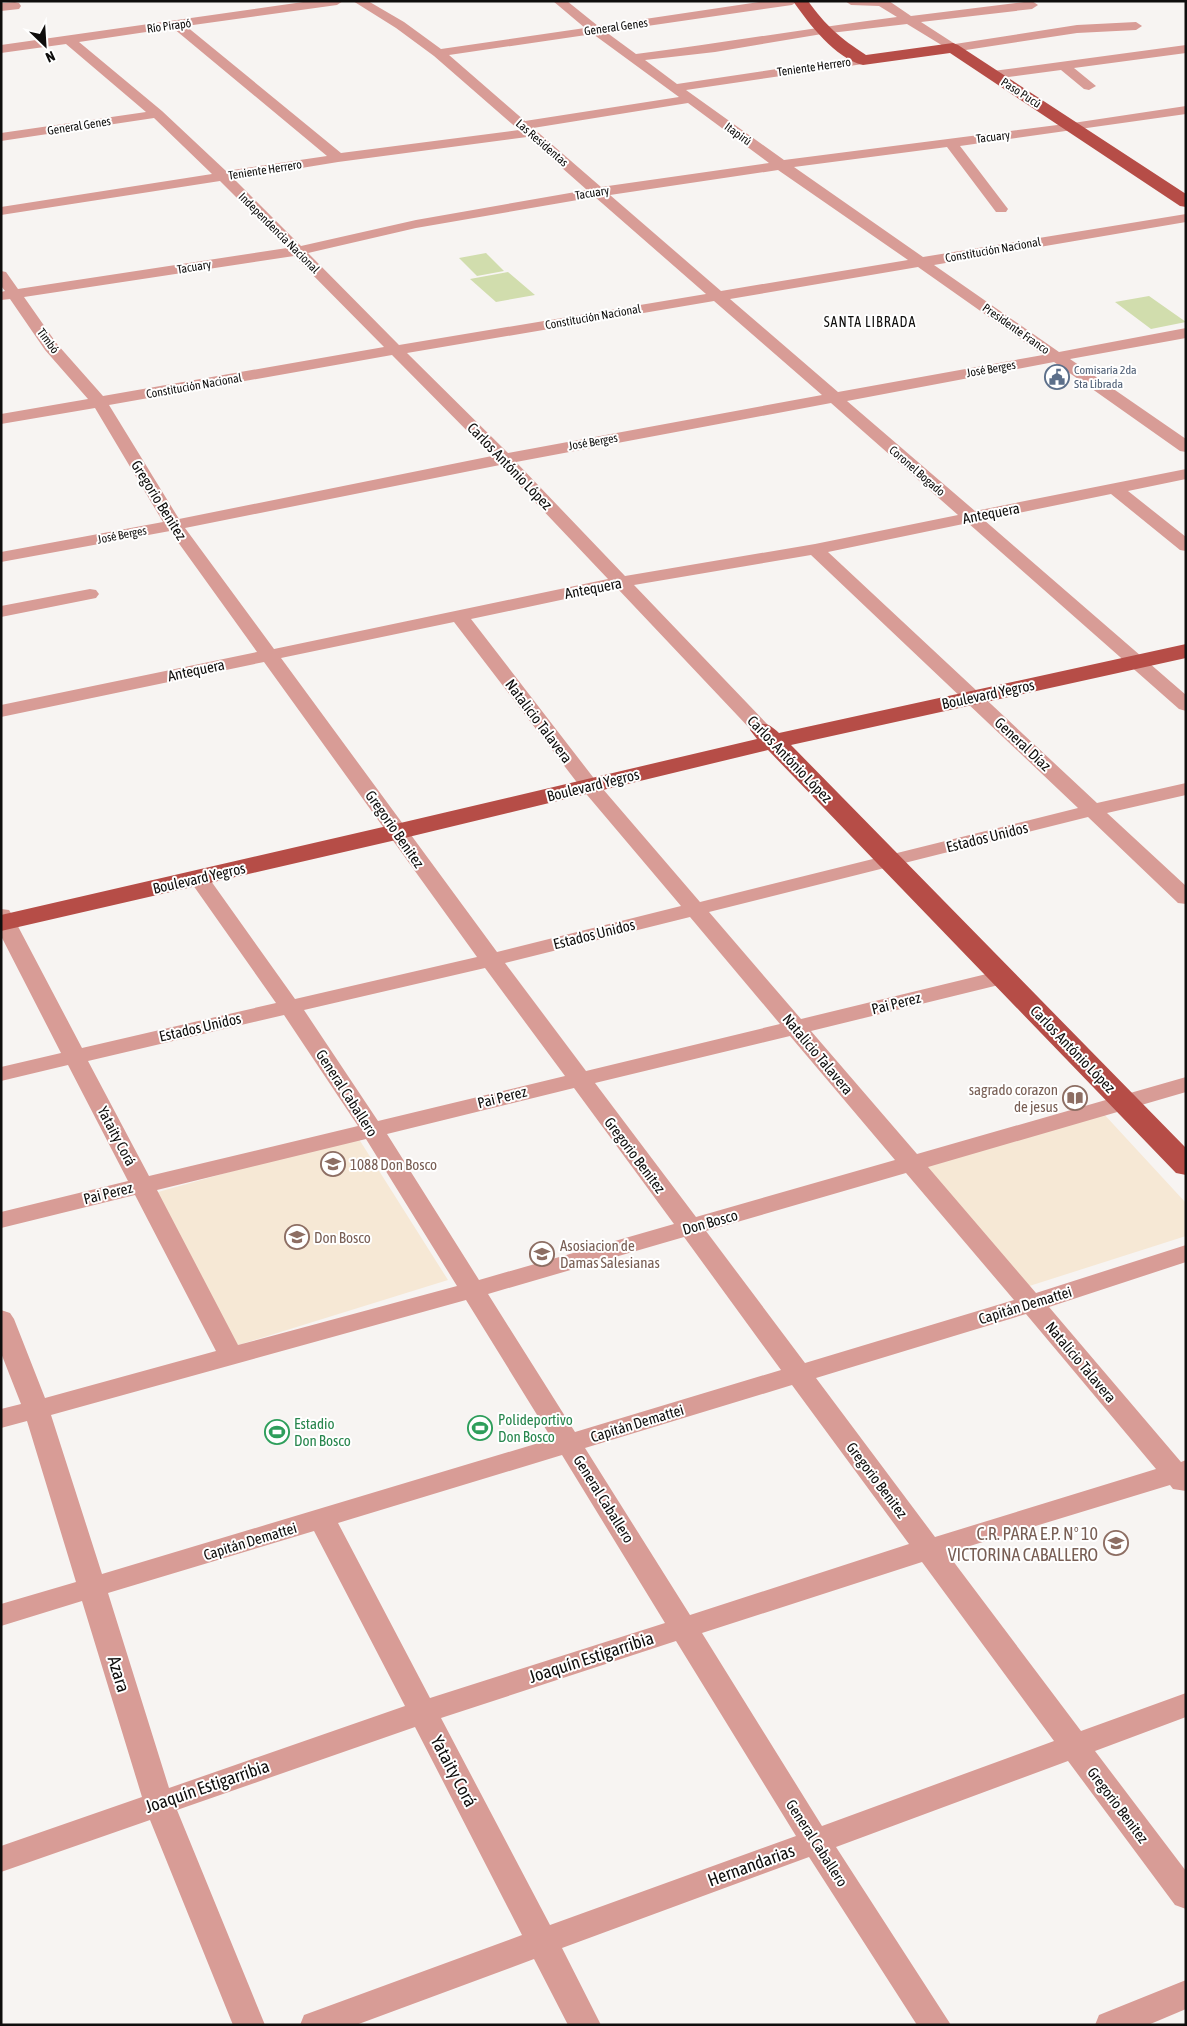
<svg xmlns="http://www.w3.org/2000/svg" width="1187" height="2026" viewBox="0 0 1187 2026" font-family="'Asap Condensed',sans-serif">
	<style>
		.education { fill: #f6e8d5 }
		.green { fill: #d1ddad }
		.lines { fill: none; stroke-linecap: round; stroke-linejoin: round }
		.minor { fill: #d89c96; fill-rule: evenodd }
		.major { fill: #b64d47; fill-rule: evenodd }
		.labels { text-anchor: middle; dominant-baseline: central; stroke-width: 4; stroke-linejoin: round; paint-order: stroke }
		.far-street-label { font-size: 12px; fill: #0f0e0d; stroke: #fff }
		.far-service-label { font-size: 12px; fill: #4e5e75; stroke: #fff; text-anchor: start }
		.far-neighbourhood-label { font-size: 14px; letter-spacing: 1px; fill: #0f0e0d; stroke: #fff }
		.street-label { font-size: 15px; fill: #0f0e0d; stroke: #fff }
		.education-label { font-size: 15px; fill: #785e54; stroke: #fff; text-anchor: start }
		.leisure-label { font-size: 15px; fill: #27864d; stroke: #fff; text-anchor: start }
		.near-education-label { font-size: 18px; fill: #785e54; stroke: #fff; text-anchor: end }
		.near-street-label { font-size: 18px; fill: #0f0e0d; stroke: #fff }
	</style>
	<rect width="100%" height="100%" fill="#f7f4f2"/>
	<path class="education" d="M1102,1112L1186,1203V1236L1020,1289L916,1167Z
		M357,1136L448,1280L232,1347L151,1194Z"/>
	<path class="green" d="M486,253L504,271L477,276L459,258Z
		M508,272L535,295L496,302L470,279Z
		M1149,296L1186,322L1151,329L1115,302Z"/>
	<g class="lines">
		<path class="minor" d="M310,1H343L337,5L186,26L341,153L519,130L434,56L396,28L353,1H368L404,22L441,49L585,28L553,1H567L598,26L765,1H798L792,5L606,32L636,54C723,43 810,28 897,17L879,6L851,5L845,1H889L911,16L1032,1L1038,5L1032,9L921,22L955,44L1077,25L1136,22L1142,26L1136,30L1077,33L953,52L907,24L822,34L715,52L645,60L677,84L863,56L868,57L869,60L868,63L863,64L686,90L784,160L1073,123L1186,106V114L960,146L1008,209L1006,212H996L947,147L794,167L923,257L1186,214V222L934,265L1059,352L1186,328V338L1070,359L1186,439V452L1180,451L1054,362L847,401L975,511L1186,469V479L1128,491L1186,537V551L1180,550L1111,494L984,520L1186,695V711L1179,709L968,523L828,552L1097,803L1186,783V795L1107,813L1186,886V904L1178,903L1088,817L709,912L801,1019L1003,970L1011,972L1014,977L1011,982L811,1031L917,1154L1186,1077V1092L928,1167L1036,1293L1186,1245V1262L1049,1307L1181,1462L1186,1460V1491L1173,1489L1170,1485L947,1553L1081,1731L1186,1693V1717L1095,1751L1186,1871V1909L1175,1905L1068,1761L836,1847L951,2025H917L809,1857L562,1948L601,2025H568L534,1959L356,2025H300L304,2015L522,1935L415,1727L177,1810L265,2025H233L150,1820L1,1872V1846L142,1797L82,1601L1,1626V1604L76,1582L27,1421L1,1428V1409L21,1404L1,1353V1310L10,1313L14,1319L45,1398L216,1351L135,1195L1,1228V1212L128,1181L68,1065L1,1081V1067L61,1053L1,936V909L9,910L12,915L82,1048L276,1003L188,878L192,874L199,872L206,874L295,999L477,957L264,662L1,717V705L257,652L170,531L1,562V552L163,522L95,408L1,424V414L88,399L45,350L10,299L1,300V292L5,291L1,286V271L6,272L18,289L287,248L220,181L1,215V207L212,174L154,118L1,141V133L146,112L66,44L1,53V45ZM173,28L327,156L226,171L162,111L79,42ZM593,34L679,97L525,121L449,55ZM688,103L769,163L601,187L533,128ZM527,137L587,190L416,220L301,246L234,179L338,162ZM778,170L908,260L721,291L610,195ZM595,197L706,294L399,345L308,253L416,228ZM294,256L384,347L103,396L57,344L24,297ZM918,267L1043,355L838,392L730,299ZM714,301L822,395L508,453L407,353ZM392,355L492,456L179,519L109,405ZM831,403L958,515L815,544L625,576L516,462ZM500,465L608,579L274,649L185,528ZM811,555L1078,808L700,902L596,781L471,619L617,588L754,733L761,735L768,733L771,729L768,725L634,585ZM454,622L582,789L681,906L497,952L281,658ZM690,917L780,1024L586,1071L505,963ZM485,968L565,1076L378,1121L304,1010ZM284,1015L358,1126L149,1176L88,1061ZM790,1036L895,1160L696,1217L595,1083ZM574,1088L674,1224L479,1280L387,1134ZM366,1139L457,1286L238,1345L157,1190ZM906,1173L1014,1300L805,1363L706,1231ZM684,1237L781,1370L575,1432L488,1294ZM466,1300L552,1439L102,1574L51,1415ZM1026,1314L1156,1469L935,1537L816,1378ZM792,1385L909,1544L690,1615L585,1448ZM562,1455L665,1623L430,1698L338,1523ZM314,1531L405,1706L169,1788L108,1593ZM922,1562L1054,1741L822,1826L702,1633ZM676,1641L796,1836L550,1925L441,1718Z
			M15,2L19,3L21,6L19,9L1,11V3Z
			M1186,45V53L1074,68L1096,86L1089,90L1084,89L1061,70L993,79L987,75L993,71Z
			M90,589L96,590L99,594L96,598L1,617V606Z
			M1186,1980V2009L1148,2025H1095L1099,2015Z"/>
		<path class="major" d="M793,1H808C826,26 840,38 866,55L953,43L958,45L1186,194V207L1180,206L950,53L863,65C835,58 809,24 793,1Z
			M1186,644V658L791,745L1186,1148V1175L1176,1173L768,750L396,840L1,931V915L396,824L757,739L750,730L754,725C766,722 770,725 779,733Z"/>
	</g>
	<defs>
		<symbol id="civic-ring" viewBox="-11 -11 22 22"><circle r="9.5" fill="#fff" stroke="#5c6f8a" stroke-width="1.5"/><path d="M-.6-6.5H3V-4.5H.6V-3L4-1V1h2V6H-6V1h2V-1L-.6-3ZM-1.2 2.5V6h2.4V2.5Z" fill="#5c6f8a"/></symbol>
		<symbol id="library-ring" viewBox="-11 -11 22 22"><circle r="9.5" fill="#fff" stroke="#8d6e63" stroke-width="1.5"/><path d="M-6-4Q-3-5.5-.7-3.5V5Q-3 3-6 4ZM6-4Q3-5.5 .7-3.5V5Q3 3 6 4Z" fill="#8d6e63"/></symbol>
		<symbol id="school-ring" viewBox="-11 -11 22 22"><circle r="9.5" fill="#fff" stroke="#8d6e63" stroke-width="1.5"/><path d="M0-5L7-2L0 1L-7-2ZM-4 1L0 2.5L4 1V4Q0 6-4 4Z" fill="#8d6e63"/></symbol>
		<symbol id="university-ring" viewBox="-11 -11 22 22"><circle r="9.5" fill="#fff" stroke="#8d6e63" stroke-width="1.5"/><path d="M0-5L7-2L0 1L-7-2ZM-4 1L0 2.5L4 1V4Q0 6-4 4Z" fill="#8d6e63"/></symbol>
		<symbol id="stadium-ring" viewBox="-11 -11 22 22"><circle r="9.5" fill="#fff" stroke="#2e9e5b" stroke-width="1.5"/><path d="M0-5a6.5 5 0 1 0 0 10a6.5 5 0 1 0 0-10ZM-3.5-1.8h7v3.6h-7Z" fill="#2e9e5b"/></symbol>
	</defs>
	<g fill-rule="evenodd">
		<use href="#civic-ring" x="1043" y="363" width="28" height="28"/>
		<use href="#library-ring" x="1061" y="1084" width="28" height="28"/>
		<use href="#school-ring" x="319" y="1150" width="28" height="28"/>
		<use href="#university-ring" x="283" y="1223" width="28" height="28"/>
		<use href="#school-ring" x="528" y="1240" width="28" height="28"/>
		<use href="#stadium-ring" x="466" y="1414" width="28" height="28"/>
		<use href="#stadium-ring" x="263" y="1418" width="28" height="28"/>
		<use href="#school-ring" x="1102" y="1529" width="28" height="28"/>
	</g>
	<g class="labels">
		<g class="far-street-label">
			<text transform="translate(169 26) rotate(-8)">Río Pirapó</text>
			<text transform="translate(616 27) rotate(-8)">General Genes</text>
			<text transform="translate(814 67) rotate(-8)">Teniente Herrero</text>
			<text transform="translate(1021 93) rotate(33)">Paso Pucú</text>
			<text transform="translate(79 126) rotate(-9)">General Genes</text>
			<text transform="translate(738 134) rotate(36)">Itapirú</text>
			<text transform="translate(993 137) rotate(-7)">Tacuary</text>
			<text transform="translate(542 143) rotate(41)">Las Residentas</text>
			<text transform="translate(265 170) rotate(-9)">Teniente Herrero</text>
			<text transform="translate(592 193) rotate(-9)">Tacuary</text>
			<text transform="translate(279 233) rotate(45)">Independencia Nacional</text>
			<text transform="translate(993 250) rotate(-10)">Constitución Nacional</text>
			<text transform="translate(194 267) rotate(-9)">Tacuary</text>
			<text transform="translate(593 317) rotate(-10)">Constitución Nacional</text>
			<text transform="translate(1016 329) rotate(35)">Presidente Franco</text>
			<text transform="translate(48 341) rotate(53)">Timbó</text>
			<text transform="translate(991 369) rotate(-10)">José Berges</text>
			<text transform="translate(194 386) rotate(-10)">Constitución Nacional</text>
			<text transform="translate(593 442) rotate(-10)">José Berges</text>
			<text transform="translate(917 471) rotate(41)">Coronel Bogado</text>
			<text transform="translate(122 535) rotate(-11)">José Berges</text>
		</g>
		<g class="far-service-label">
			<text x="1074" y="370">Comisaría 2da<tspan x="1074" dy="14">Sta Librada</tspan></text>
		</g>
		<g class="far-neighbourhood-label">
			<text x="870" y="322">SANTA LIBRADA</text>
		</g>
		<g class="street-label">
			<text transform="translate(510 466) rotate(46)">Carlos António López</text>
			<text transform="translate(159 500) rotate(58)">Gregorio Benitez</text>
			<text transform="translate(991 513) rotate(-11)">Antequera</text>
			<text transform="translate(593 588) rotate(-11)">Antequera</text>
			<text transform="translate(196 670) rotate(-12)">Antequera</text>
			<text transform="translate(988 694) rotate(-12)">Boulevard Yegros</text>
			<text transform="translate(539 721) rotate(53)">Natalicio Talavera</text>
			<text transform="translate(1023 744) rotate(43)">General Díaz</text>
			<text transform="translate(790 759) rotate(46)">Carlos António López</text>
			<text transform="translate(593 785) rotate(-14)">Boulevard Yegros</text>
			<text transform="translate(395 829) rotate(55)">Gregorio Benitez</text>
			<text transform="translate(987 837) rotate(-14)">Estados Unidos</text>
			<text transform="translate(199 878) rotate(-13)">Boulevard Yegros</text>
			<text transform="translate(594 934) rotate(-14)">Estados Unidos</text>
			<text transform="translate(896 1003) rotate(-14)">Pai Perez</text>
			<text transform="translate(200 1027) rotate(-13)">Estados Unidos</text>
			<text transform="translate(1073 1049) rotate(46)">Carlos António López</text>
			<text transform="translate(818 1054) rotate(50)">Natalicio Talavera</text>
			<text transform="translate(347 1093) rotate(57)">General Caballero</text>
			<text transform="translate(502 1097) rotate(-14)">Pai Perez</text>
			<text transform="translate(117 1136) rotate(62)">Yataity Corá</text>
			<text transform="translate(635 1155) rotate(53)">Gregorio Benitez</text>
			<text transform="translate(108 1193) rotate(-14)">Pai Perez</text>
			<text transform="translate(710 1222) rotate(-16)">Don Bosco</text>
			<text transform="translate(1025 1305) rotate(-17)">Capitán Demattei</text>
			<text transform="translate(1081 1362) rotate(50)">Natalicio Talavera</text>
			<text transform="translate(637 1423) rotate(-17)">Capitán Demattei</text>
			<text transform="translate(877 1480) rotate(53)">Gregorio Benitez</text>
			<text transform="translate(604 1499) rotate(58)">General Caballero</text>
			<text transform="translate(250 1541) rotate(-17)">Capitán Demattei</text>
			<text transform="translate(1118 1805) rotate(53)">Gregorio Benitez</text>
			<text transform="translate(817 1843) rotate(57)">General Caballero</text>
		</g>
		<g class="education-label">
			<text x="1058" y="1089" text-anchor="end">sagrado corazon<tspan x="1058" dy="17">de jesus</tspan></text>
			<text x="350" y="1164">1088 Don Bosco</text>
			<text x="314" y="1237">Don Bosco</text>
			<text x="560" y="1245">Asosiacion de<tspan x="560" dy="17">Damas Salesianas</tspan></text>
		</g>
		<g class="leisure-label">
			<text x="498" y="1419">Polideportivo<tspan x="498" dy="17">Don Bosco</tspan></text>
			<text x="294" y="1423">Estadio<tspan x="294" dy="17">Don Bosco</tspan></text>
		</g>
		<g class="near-education-label">
			<text x="1098" y="1533">C.R. PARA E.P. Nº 10<tspan x="1098" dy="21">VICTORINA CABALLERO</tspan></text>
		</g>
		<g class="near-street-label">
			<text transform="translate(591 1657) rotate(-18)">Joaquín Estigarribia</text>
			<text transform="translate(119 1674) rotate(73)">Azara</text>
			<text transform="translate(454 1771) rotate(62)">Yataity Corá</text>
			<text transform="translate(207 1786) rotate(-19)">Joaquín Estigarribia</text>
			<text transform="translate(751 1865) rotate(-20)">Hernandarias</text>
		</g>
	</g>
	<rect width="1187" height="2026" fill="none" stroke="#0f0e0d" stroke-width="5"/>
	<g transform="translate(45 45) rotate(155)" stroke="#ffffff" stroke-width="4" paint-order="stroke">
	<path d="M0-4L9 19L0 12L-9 19Z" fill="#0f0e0d"/>
	<text y="-8" font-size="14" font-weight="bold" text-anchor="middle" fill="#0f0e0d">N</text>
	</g>
</svg>
